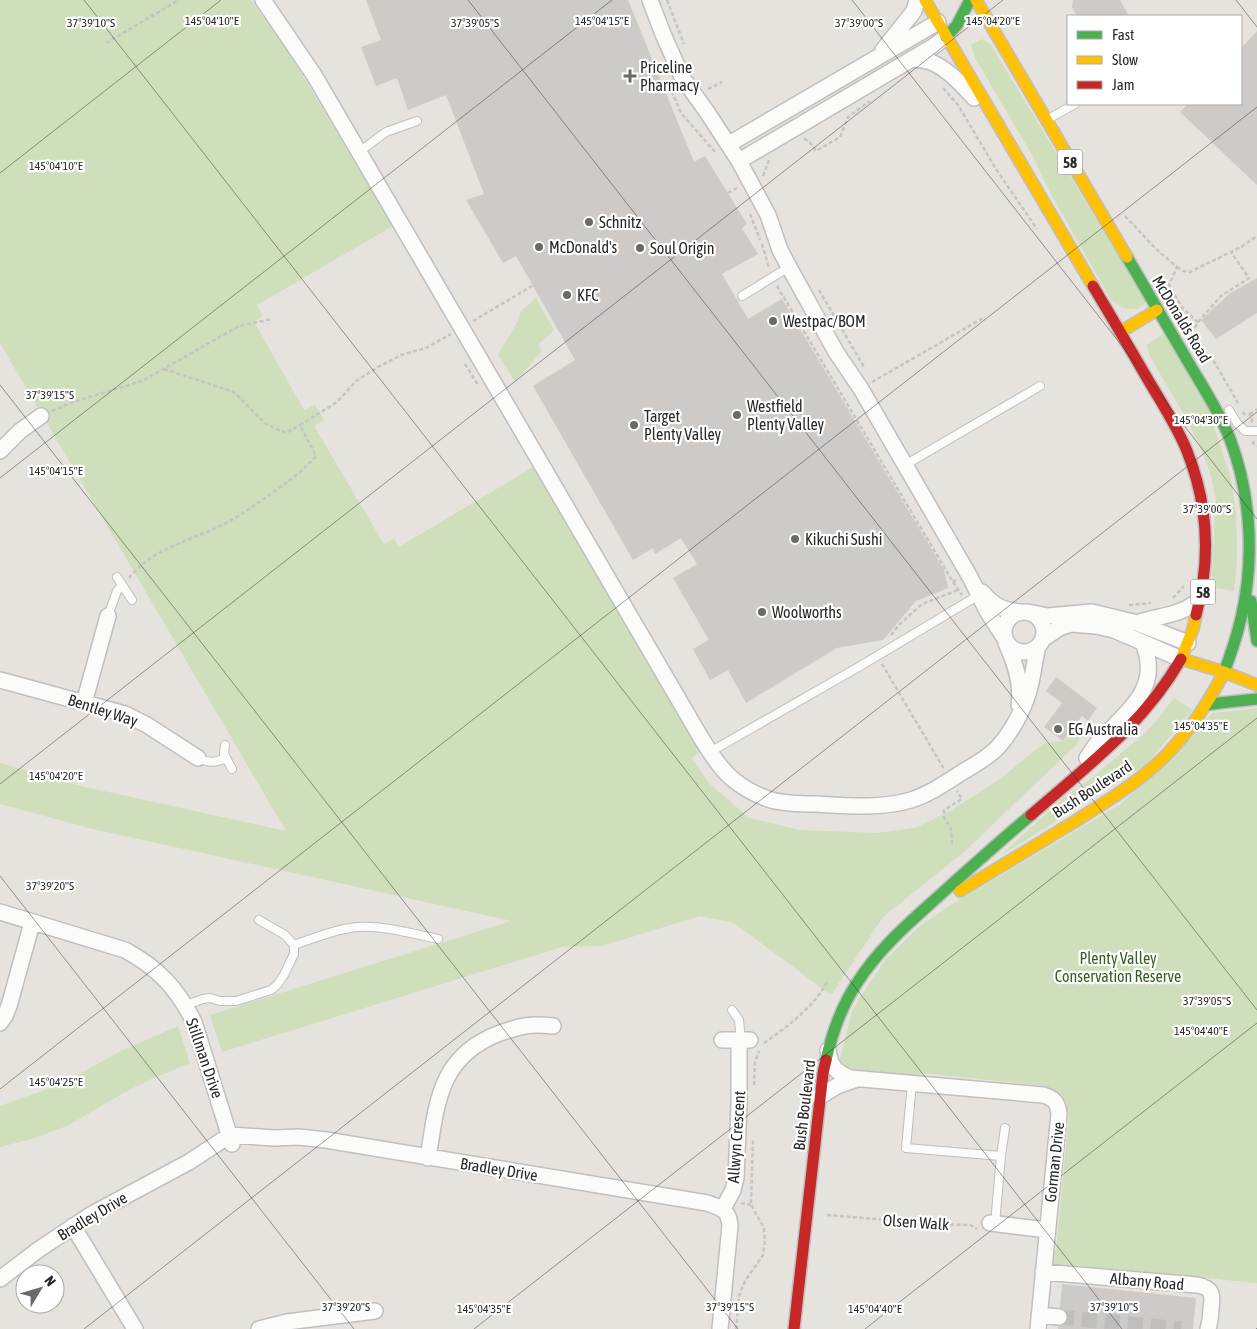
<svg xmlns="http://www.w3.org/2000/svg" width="1257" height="1329" viewBox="0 0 1257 1329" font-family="'Asap Condensed',sans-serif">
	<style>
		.green { fill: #cfdebb }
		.building { fill: #cdcac8 }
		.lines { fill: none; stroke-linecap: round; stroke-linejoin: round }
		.street-tunnel { stroke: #c0bdba; stroke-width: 15; stroke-dasharray: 15 8; stroke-linecap: butt }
		.lane-casing { stroke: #c0bfbf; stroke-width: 10 }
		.street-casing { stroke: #c0bfbf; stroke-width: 18 }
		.fast-casing { stroke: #c0bfbf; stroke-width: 14 }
		.slow-casing { stroke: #c0bfbf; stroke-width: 14 }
		.jam-casing { stroke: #c0bfbf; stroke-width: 14 }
		.path { stroke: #c4c4c3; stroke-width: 2.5; stroke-dasharray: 4 2.5; stroke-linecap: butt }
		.lane { stroke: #fbfbfa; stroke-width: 8 }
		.street { stroke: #fbfbfa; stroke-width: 15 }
		.fast { stroke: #4caf50; stroke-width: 11 }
		.slow { stroke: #ffc107; stroke-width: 11 }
		.jam { stroke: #c62828; stroke-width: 11 }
		.ticks { fill: none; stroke: #282828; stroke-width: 1; stroke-opacity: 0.45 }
		.poi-dot { fill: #6a6968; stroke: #fff; stroke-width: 2 }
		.labels { text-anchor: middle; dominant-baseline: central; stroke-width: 4.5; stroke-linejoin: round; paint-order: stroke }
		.shield { fill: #fff; stroke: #686868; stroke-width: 1 }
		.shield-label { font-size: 15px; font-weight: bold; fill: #282828 }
		.poi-label { font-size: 16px; fill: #282828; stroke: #fff; text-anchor: start }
		.street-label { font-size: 16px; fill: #282828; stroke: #fff }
		.park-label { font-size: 16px; fill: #375c22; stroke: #fff }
		.ticks-label { font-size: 12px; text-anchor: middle; fill: #282828; stroke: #fff; stroke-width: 4.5; stroke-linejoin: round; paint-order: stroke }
	</style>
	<rect width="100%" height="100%" fill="#e6e2de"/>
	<path class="green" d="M0,0H251L289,53L393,226L257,305L263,316L254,322L304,410L315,405L324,420L314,426L384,544L394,539L399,547L535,466L702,751L691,758L710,784L749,818L800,830L876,833L915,828L950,811L1000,779L1044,743L1063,741L1084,727L1077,744L965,851L883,917L831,995L734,923L700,916L602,946L562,947L222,1052L210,1015L512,921L93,829L0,804V763L81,786L286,831L0,343Z
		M982,39L991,45L1146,302L1138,309H1126L1111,300L1051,194L1030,151L975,58L971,45Z
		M536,298L554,330L538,345L542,351L515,382L498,355L518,321L521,311Z
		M1164,333L1208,408L1231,479L1236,512L1237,539V561L1234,591L1211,587L1216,500C1211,463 1192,428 1173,396C1165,381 1155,367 1148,351L1147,345Z
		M1174,698L1193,710L1145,765L1000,856L1062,799L1093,777L1143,735L1157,720Z
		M1257,708V1283L1068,1265L1067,1270C1053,1267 1051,1266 1051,1251H1056L1069,1114L1045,1086L923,1073L917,1078L845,1068L842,1065L840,1059L852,1012L858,1000L886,959L921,925L946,908L1121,804L1213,713Z
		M178,1026L190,1063L149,1080L125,1092L69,1125L35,1138L0,1147V1106L61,1084L121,1051Z"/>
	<path class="building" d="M366,0H628L694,162L705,156L747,224L742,228L758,254L722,274L748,319L782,299L944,570L948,588L916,601L883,640L837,648L746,703L728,670L710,680L693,649L709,640L673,578L697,564L681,538L655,554L653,548L633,560L533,386L575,360L516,256L503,263L466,200L484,194L446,95L408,110L397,78L376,86L361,47L381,40Z
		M1073,0H1120L1129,16H1077L1072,7Z
		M1257,31V185L1180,112L1188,104H1241V48Z
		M1257,278V313L1216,339L1201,320L1229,294Z
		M1056,677L1097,708L1088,721L1082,716L1063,741L1044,727L1062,703L1046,691Z
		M1062,1284L1196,1298L1193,1329H1058V1326H1062L1066,1323L1068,1317L1067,1313L1065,1310L1060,1308Z"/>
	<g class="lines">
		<path class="street-tunnel" d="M1059,1317L1181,1329"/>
		<defs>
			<path id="lane" d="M1050,118L1075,104
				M359,152L386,132L417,121
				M742,296L789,267
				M1229,410L1237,423L1245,431H1257
				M905,465L1040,386
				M117,577L132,600
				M108,616L117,591L122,585
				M225,745L224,754L232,769
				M710,752L862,665L979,595
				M198,758C208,763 215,763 226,758
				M259,920L285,935L294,945C314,938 336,929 357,927C381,925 414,934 438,939
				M186,1005L203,999L210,998L220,1001H236L271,990L277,985L284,975L294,954V945
				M732,1010L739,1020L741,1041
				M912,1083L906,1148L1001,1156L995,1224
				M1001,1156L1005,1128"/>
			<path id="street" d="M263,0L314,75L700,736C710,752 720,769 735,781C745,789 759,796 771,800C786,804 802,804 817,804C848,806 881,809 911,800C930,794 947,782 964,771C976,764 989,757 998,747C1010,734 1023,711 1028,694C1033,679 1034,662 1038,646
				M650,0L663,34L682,77L707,112L739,161L768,215L780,250L789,267L836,352L861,389L970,577L987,611L1005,639
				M883,50L914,11L917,0
				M913,59C920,60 927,60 933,63C949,70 963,86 974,98
				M729,144L938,22
				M739,161L934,46L946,37
				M0,451L20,431L41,416
				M982,592C994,606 1002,610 1020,612
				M1004 632a20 20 0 1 1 40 0a20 20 0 1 1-40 0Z
				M1028,612L1048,616L1092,612L1137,623L1188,643
				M1137,623C1159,615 1185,616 1201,597
				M1043,639L1059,628L1071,624L1096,626L1114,630L1181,659
				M1006,643C1015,663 1022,683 1019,705
				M0,680L125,714L147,725L198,758
				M84,703L108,616
				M1087,758C1092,750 1097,742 1104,736C1131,708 1161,686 1143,643
				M0,912L125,950C158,968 177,988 194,1022L232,1144
				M0,1023L5,1016L9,1006L32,923
				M722,1040H739
				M828,1050C830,1066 836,1073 851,1078L1043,1095C1054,1098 1058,1103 1059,1114L1038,1329
				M819,1097L837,1086L857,1079
				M428,1158C437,1102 439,1056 500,1033C521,1026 531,1023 553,1026
				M723,1209L733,1190L736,1178L739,1105V1040H750
				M990,1223L1047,1230
				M73,1226L135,1329
				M1043,1272L1197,1285C1213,1288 1213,1295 1211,1309C1211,1316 1210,1322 1208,1329
				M0,1279L38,1250L92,1214L189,1162L230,1135L274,1138L299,1137L326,1140L707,1203C721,1208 729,1209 730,1226L720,1329
				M1039,1315L1059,1317
				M259,1329L287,1322L375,1311"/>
			<path id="fast" d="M946,37L957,25L970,0
				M1127,257C1148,293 1169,329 1190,365C1204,389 1220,413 1230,439C1251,494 1255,560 1241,618C1237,636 1231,654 1224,672
				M1251,601L1257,641
				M1206,705L1219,703L1257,699
				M826,1060C832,1033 841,1007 857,983C879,948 910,922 940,895C970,868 1000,841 1031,815"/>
			<path id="slow" d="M925,0L1093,286
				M976,0L1127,257
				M1120,332L1157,310
				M1196,615L1193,629L1181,659L1224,672L1257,685
				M960,891C998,868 1036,845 1074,822C1107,801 1141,781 1168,753C1191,729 1209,702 1224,672"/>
			<path id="jam" d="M1093,286C1111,316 1129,347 1147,378C1161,402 1177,426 1187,451C1208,504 1211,560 1196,615
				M1031,815C1087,766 1144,724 1181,659
				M794,1329L823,1073L826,1060"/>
		</defs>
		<use href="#lane" class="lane-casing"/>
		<use href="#street" class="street-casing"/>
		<use href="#fast" class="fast-casing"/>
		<use href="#slow" class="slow-casing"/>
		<use href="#jam" class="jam-casing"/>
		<path class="path" d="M667,0L684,44
			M106,43L179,0
			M669,85L681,113L715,152
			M943,88L958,105L996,169L1037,229
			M708,89L722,82
			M804,139L809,141L816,151L840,137L848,117L870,101
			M763,176L769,160
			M728,193L737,188
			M750,214L760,240
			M1125,216L1156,249L1177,267L1169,285L1183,309L1198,322L1192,333
			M762,244L769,268
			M1177,267L1183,271L1190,272L1241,247L1257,236
			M777,286L953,582L956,580
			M819,290L864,367
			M473,321L532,286
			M1198,322L1221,296L1249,278L1231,252
			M1204,352L1212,358L1238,403
			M465,364L478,385
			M164,369L234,392L266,424L286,433L300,425
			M872,382L985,317
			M52,411L73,402L142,381L239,326L272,319
			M1243,412L1244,414H1250L1252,419V423
			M1250,414L1257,409
			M1253,441V443L1257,446
			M129,578C152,550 182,543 214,529C236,519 255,505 275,491C291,479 303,471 316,456L300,425L337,402L356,381L378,367L401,355L426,348L451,334
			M953,582L962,595
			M1173,598L1184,586
			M1129,605L1151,603
			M891,635L900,624L922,604L958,590
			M882,664L944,769
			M952,844L951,829L944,817V810L962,799L957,791
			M764,1043C788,1026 813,1008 827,982
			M754,1085L755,1062L759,1051
			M741,1203L751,1205
			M827,1215L937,1224L970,1225L977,1229
			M736,1329L739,1296L745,1281L763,1255L765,1241L764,1228L751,1205L753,1138"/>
		<use href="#lane" class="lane"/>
		<use href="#street" class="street"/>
		<use href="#fast" class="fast"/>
		<use href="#slow" class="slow"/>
		<use href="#jam" class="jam"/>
	</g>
	<path class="ticks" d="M84,0L1122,1329M468,0L1257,1010M852,0L1257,519M1236,0L1257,27M0,173L221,0M0,385L738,1329M0,478L612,0M0,784L1003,0M0,876L354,1329M0,1089L1257,107M84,1329L1257,412M474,1329L1257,718M865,1329L1257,1023M1256,1329L1257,1328"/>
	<g class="poi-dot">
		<path d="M627.5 68.5h5v5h5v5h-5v5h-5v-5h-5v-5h5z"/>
		<circle cx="589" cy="222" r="5"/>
		<circle cx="539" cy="247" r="5"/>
		<circle cx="640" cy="248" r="5"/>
		<circle cx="567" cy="295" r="5"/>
		<circle cx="773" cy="321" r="5"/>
		<circle cx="737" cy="415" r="5"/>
		<circle cx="634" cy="425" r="5"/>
		<circle cx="795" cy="539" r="5"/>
		<circle cx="762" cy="612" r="5"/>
		<circle cx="1058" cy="729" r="5"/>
	</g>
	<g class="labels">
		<g class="shield">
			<rect x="1057.5" y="149.5" width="25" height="25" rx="4"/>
			<rect x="1190.5" y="579.5" width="25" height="25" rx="4"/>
		</g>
		<g class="shield-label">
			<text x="1070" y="162">58</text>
			<text x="1203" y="592">58</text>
		</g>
		<g class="poi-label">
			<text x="640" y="67">Priceline<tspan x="640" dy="18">Pharmacy</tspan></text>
			<text x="599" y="222">Schnitz</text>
			<text x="549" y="247">McDonald's</text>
			<text x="650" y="248">Soul Origin</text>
			<text x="577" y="295">KFC</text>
			<text x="783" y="321">Westpac/BOM</text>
			<text x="747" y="406">Westfield<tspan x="747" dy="18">Plenty Valley</tspan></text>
			<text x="644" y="416">Target<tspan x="644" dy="18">Plenty Valley</tspan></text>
			<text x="805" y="539">Kikuchi Sushi</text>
			<text x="772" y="612">Woolworths</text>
			<text x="1068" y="729">EG Australia</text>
		</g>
		<g class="street-label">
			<text transform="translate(1182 319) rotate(59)">McDonalds Road</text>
			<text transform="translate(103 710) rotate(18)">Bentley Way</text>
			<text transform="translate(1092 789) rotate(-33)">Bush Boulevard</text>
			<text transform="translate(205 1058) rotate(71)">Stillman Drive</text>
			<text transform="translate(804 1105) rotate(-83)">Bush Boulevard</text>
			<text transform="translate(736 1137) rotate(-86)">Allwyn Crescent</text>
			<text transform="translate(1054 1162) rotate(-84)">Gorman Drive</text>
			<text transform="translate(499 1169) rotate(9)">Bradley Drive</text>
			<text transform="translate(92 1216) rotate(-31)">Bradley Drive</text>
			<text transform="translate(916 1222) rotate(4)">Olsen Walk</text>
			<text transform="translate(1147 1281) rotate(5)">Albany Road</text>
		</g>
		<g class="park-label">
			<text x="1118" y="958">Plenty Valley<tspan x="1118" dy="18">Conservation Reserve</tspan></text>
		</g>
	</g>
	<g class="ticks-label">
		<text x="212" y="25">145°04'10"E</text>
		<text x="602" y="25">145°04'15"E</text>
		<text x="993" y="25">145°04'20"E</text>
		<text x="91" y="27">37°39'10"S</text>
		<text x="475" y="27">37°39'05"S</text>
		<text x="859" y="27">37°39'00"S</text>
		<text x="56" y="170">145°04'10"E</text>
		<text x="50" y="399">37°39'15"S</text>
		<text x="1201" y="424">145°04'30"E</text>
		<text x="56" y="475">145°04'15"E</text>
		<text x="1207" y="513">37°39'00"S</text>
		<text x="1201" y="730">145°04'35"E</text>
		<text x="56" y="780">145°04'20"E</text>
		<text x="50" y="890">37°39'20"S</text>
		<text x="1207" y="1005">37°39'05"S</text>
		<text x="1201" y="1035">145°04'40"E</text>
		<text x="56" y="1086">145°04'25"E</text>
		<text x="346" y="1311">37°39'20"S</text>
		<text x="730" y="1311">37°39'15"S</text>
		<text x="1114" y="1311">37°39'10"S</text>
		<text x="484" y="1313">145°04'35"E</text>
		<text x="875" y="1313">145°04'40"E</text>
	</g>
	<rect x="1067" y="15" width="175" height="90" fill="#ffffff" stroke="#a9a9a9"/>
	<rect x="1077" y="31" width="25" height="8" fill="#4caf50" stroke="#a9a9a9"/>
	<text x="1112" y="40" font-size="15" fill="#282828">Fast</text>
	<rect x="1077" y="56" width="25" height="8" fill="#ffc107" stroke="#a9a9a9"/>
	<text x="1112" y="65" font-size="15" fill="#282828">Slow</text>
	<rect x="1077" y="81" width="25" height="8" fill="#c62828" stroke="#a9a9a9"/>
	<text x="1112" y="90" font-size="15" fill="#282828">Jam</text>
	<g transform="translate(40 1289) rotate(52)"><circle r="24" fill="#ffffff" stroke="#a9a9a9"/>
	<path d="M0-4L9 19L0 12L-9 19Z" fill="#6a6968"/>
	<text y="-8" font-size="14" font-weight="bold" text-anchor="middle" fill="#282828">N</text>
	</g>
</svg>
